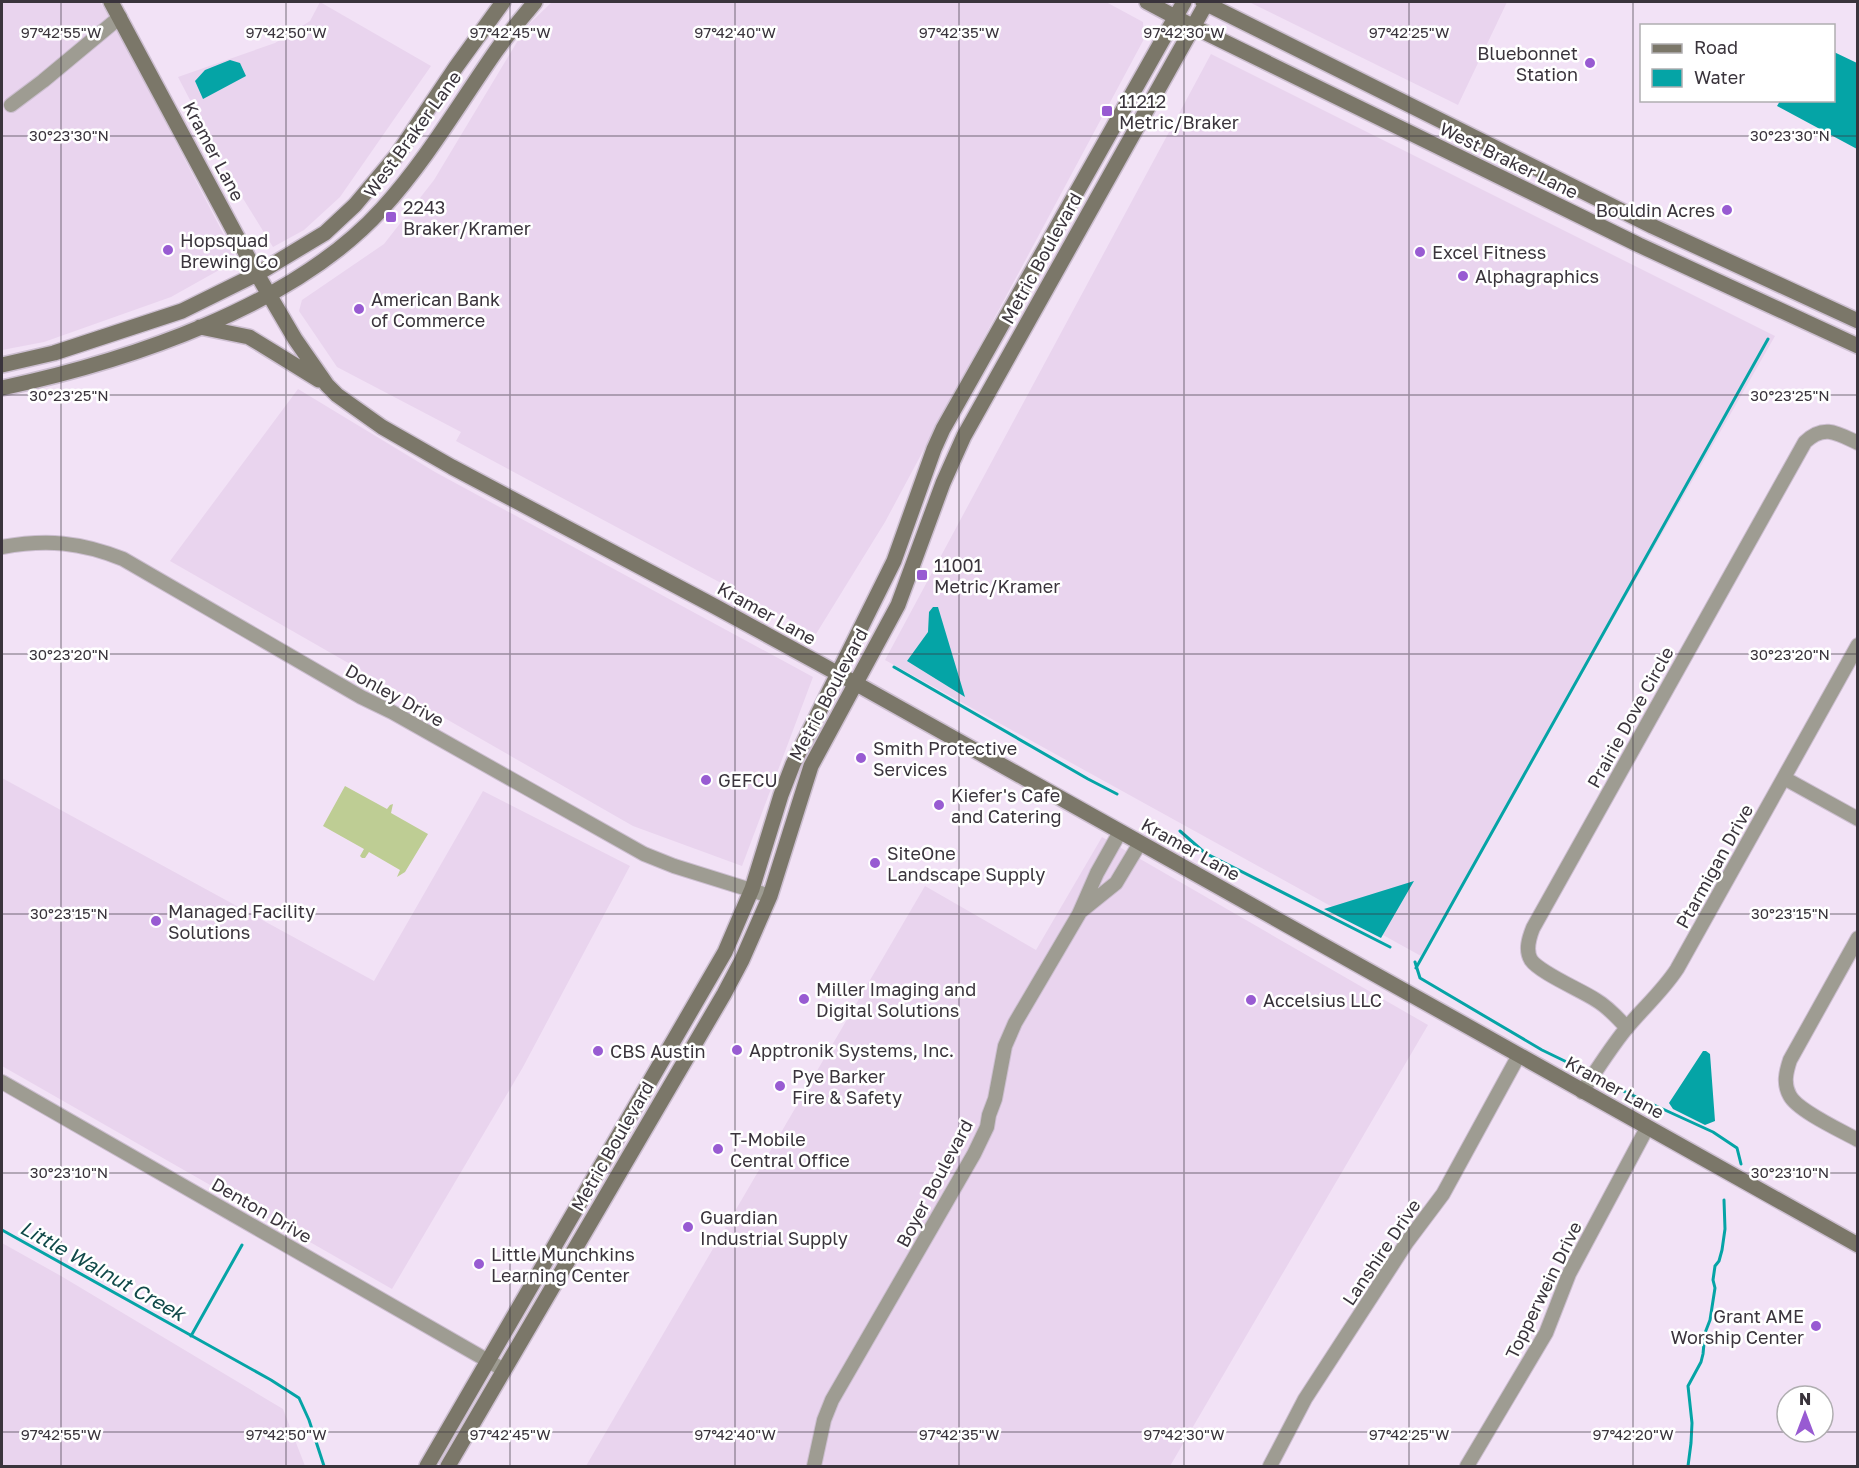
<svg xmlns="http://www.w3.org/2000/svg" width="1859" height="1468" viewBox="0 0 1859 1468" font-family="'Golos Text',sans-serif">
	<style>
		.built { fill: #e9d4ee }
		.green { fill: #becd94 }
		.water { fill: #05a4a6 }
		.lines { fill: none; stroke-linecap: round; stroke-linejoin: round }
		.stream { stroke: #05a4a6; stroke-width: 3 }
		.street-casing { stroke: #cdbfd1; stroke-width: 16 }
		.secondary-casing { stroke: #cdbfd1; stroke-width: 18 }
		.street { stroke: #9e9c92; stroke-width: 14 }
		.secondary { stroke: #7b7769; stroke-width: 15 }
		.ticks { fill: none; stroke: #3a343c; stroke-width: 1.5; stroke-opacity: 0.45 }
		.poi-dot { fill: #985bd2; stroke: #fff; stroke-width: 2 }
		.labels { text-anchor: middle; dominant-baseline: central; stroke-width: 5; stroke-linejoin: round; paint-order: stroke }
		.poi-label { font-size: 18px; fill: #3a343c; stroke: #fff; text-anchor: start }
		.street-label { font-size: 18px; fill: #3a343c; stroke: #fff }
		.water-label { font-size: 20px; font-style: italic; fill: #104949; stroke: #fff }
		.ticks-label { font-size: 15px; text-anchor: middle; fill: #3a343c; stroke: #fff; stroke-width: 5; stroke-linejoin: round; paint-order: stroke }
	</style>
	<rect width="100%" height="100%" fill="#f2e2f6"/>
	<path class="built" d="M2,2H100L119,33L237,260L171,297L44,342L2,350Z
		M320,2L431,66L340,197L304,230L273,247L234,184L178,77L275,43L310,21Z
		M552,2H1106L1143,22L1144,39L885,522L816,634L456,441L461,432L337,367L299,311L302,300L384,244L434,180L526,27Z
		M1249,2H1507L1458,105Z
		M1211,54L1775,336L1421,956L885,660Z
		M298,389L435,472L813,677L742,866L633,826L170,561Z
		M2,778L374,981L483,791L630,866L523,1067L392,1289L2,1066Z
		M1102,837L1428,1025L1170,1466H586L925,886L1036,950Z
		M2,1243L61,1276L283,1409L305,1466H2Z"/>
	<path class="green" d="M345,786L387,809L390,805L393,804L391,813L428,834L405,872L397,877L400,870L369,852L365,858H362L360,856L364,849L323,826Z"/>
	<path class="water" d="M1834,52L1857,63V149L1777,106L1780,101L1834,100Z
		M230,60L240,63L246,76L203,99L195,81L205,70Z
		M933,607H938L965,697L907,661L928,632L929,612Z
		M1414,881L1381,938L1324,909Z
		M1703,1051H1706L1710,1054L1715,1121L1705,1125L1673,1109L1669,1103Z"/>
	<g class="lines">
		<path class="stream" d="M894,667L1088,779L1117,794
			M1180,831L1205,853L1390,947
			M1415,962L1420,978L1542,1050L1575,1066
			M1416,968L1768,339
			M1608,1084L1713,1132L1737,1148L1741,1164
			M2,1230L271,1380L299,1398L309,1420L324,1466
			M191,1336L242,1245
			M1688,1466L1691,1443L1692,1423L1688,1386L1701,1362L1703,1354L1705,1333L1710,1320L1715,1288L1713,1280L1715,1266L1719,1261L1722,1250L1725,1229L1724,1200"/>
		<defs>
			<path id="street" d="M11,105L43,81L120,17
				M2,547C47,539 80,542 123,559L361,697L392,712L644,854L674,866L770,896
				M1784,778L1858,819
				M1080,912L1116,883L1140,843
				M1858,938L1790,1060C1786,1072 1783,1084 1790,1096C1798,1111 1842,1131 1858,1140
				M1627,1028C1618,1018 1608,1007 1596,1000C1581,990 1540,973 1531,960C1525,950 1529,938 1533,928L1805,442C1824,424 1837,433 1858,443
				M2,1082L504,1370
				M1582,1092C1596,1071 1609,1050 1625,1030C1642,1009 1662,992 1677,969L1858,645
				M814,1466L824,1420L832,1400L974,1154L987,1127L989,1115L995,1099L1005,1046L1015,1023L1079,914L1097,873L1120,832
				M1270,1466L1305,1399L1407,1242L1443,1194L1519,1055
				M1467,1466L1546,1333L1569,1274L1647,1128"/>
			<path id="secondary" d="M111,2L257,274L295,339L327,385L337,395L382,427L452,467L716,607L855,683L1858,1245
				M1147,2L1194,27L1639,245L1858,346
				M1203,2L1652,226L1858,321
				M200,327L249,337L319,380
				M2,365L54,353L182,311L257,274L325,233L355,205L397,155L456,67L503,2
				M2,388C128,361 293,307 382,209C426,161 459,104 496,51C508,34 522,18 535,2
				M427,1466L725,952L752,889L781,795L793,764L894,561L934,449L943,429L1184,2
				M448,1466L724,994L742,960L770,896L811,766L898,605L943,483L964,436L1207,2"/>
		</defs>
		<use href="#street" class="street-casing"/>
		<use href="#secondary" class="secondary-casing"/>
		<use href="#street" class="street"/>
		<use href="#secondary" class="secondary"/>
	</g>
	<path class="ticks" d="M61,2V1466M286,2V1466M510,2V1466M735,2V1466M959,2V1466M1184,2V1466M1409,2V1466M1633,2V1466M2,136H1858M2,395H1858M2,654H1858M2,914H1858M2,1173H1858M2,1432H1787M1823,1432H1858"/>
	<g class="poi-dot">
		<circle cx="1590" cy="63" r="6"/>
		<rect x="1101" y="105" width="12" height="12" rx="3"/>
		<circle cx="1727" cy="210" r="6"/>
		<rect x="385" y="211" width="12" height="12" rx="3"/>
		<circle cx="168" cy="250" r="6"/>
		<circle cx="1420" cy="252" r="6"/>
		<circle cx="1463" cy="276" r="6"/>
		<circle cx="359" cy="309" r="6"/>
		<rect x="916" y="569" width="12" height="12" rx="3"/>
		<circle cx="861" cy="758" r="6"/>
		<circle cx="706" cy="780" r="6"/>
		<circle cx="939" cy="805" r="6"/>
		<circle cx="875" cy="863" r="6"/>
		<circle cx="156" cy="921" r="6"/>
		<circle cx="804" cy="999" r="6"/>
		<circle cx="1251" cy="1000" r="6"/>
		<circle cx="737" cy="1050" r="6"/>
		<circle cx="598" cy="1051" r="6"/>
		<circle cx="780" cy="1086" r="6"/>
		<circle cx="718" cy="1149" r="6"/>
		<circle cx="688" cy="1227" r="6"/>
		<circle cx="479" cy="1264" r="6"/>
		<circle cx="1816" cy="1326" r="6"/>
	</g>
	<g class="labels">
		<g class="poi-label">
			<text x="1578" y="53" text-anchor="end">Bluebonnet<tspan x="1578" dy="21">Station</tspan></text>
			<text x="1119" y="101">11212<tspan x="1119" dy="21">Metric/Braker</tspan></text>
			<text x="403" y="207">2243<tspan x="403" dy="21">Braker/Kramer</tspan></text>
			<text x="1715" y="210" text-anchor="end">Bouldin Acres</text>
			<text x="180" y="240">Hopsquad<tspan x="180" dy="21">Brewing Co</tspan></text>
			<text x="1432" y="252">Excel Fitness</text>
			<text x="1475" y="276">Alphagraphics</text>
			<text x="371" y="299">American Bank<tspan x="371" dy="21">of Commerce</tspan></text>
			<text x="934" y="565">11001<tspan x="934" dy="21">Metric/Kramer</tspan></text>
			<text x="873" y="748">Smith Protective<tspan x="873" dy="21">Services</tspan></text>
			<text x="718" y="780">GEFCU</text>
			<text x="951" y="795">Kiefer's Cafe<tspan x="951" dy="21">and Catering</tspan></text>
			<text x="887" y="853">SiteOne<tspan x="887" dy="21">Landscape Supply</tspan></text>
			<text x="168" y="911">Managed Facility<tspan x="168" dy="21">Solutions</tspan></text>
			<text x="816" y="989">Miller Imaging and<tspan x="816" dy="21">Digital Solutions</tspan></text>
			<text x="1263" y="1000">Accelsius LLC</text>
			<text x="749" y="1050">Apptronik Systems, Inc.</text>
			<text x="610" y="1051">CBS Austin</text>
			<text x="792" y="1076">Pye Barker<tspan x="792" dy="21">Fire &amp; Safety</tspan></text>
			<text x="730" y="1139">T-Mobile<tspan x="730" dy="21">Central Office</tspan></text>
			<text x="700" y="1217">Guardian<tspan x="700" dy="21">Industrial Supply</tspan></text>
			<text x="491" y="1254">Little Munchkins<tspan x="491" dy="21">Learning Center</tspan></text>
			<text x="1804" y="1316" text-anchor="end">Grant AME<tspan x="1804" dy="21">Worship Center</tspan></text>
		</g>
		<g class="street-label">
			<text transform="translate(412 134) rotate(-54)">West Braker Lane</text>
			<text transform="translate(214 151) rotate(62)">Kramer Lane</text>
			<text transform="translate(1509 160) rotate(26)">West Braker Lane</text>
			<text transform="translate(1041 258) rotate(-61)">Metric Boulevard</text>
			<text transform="translate(767 613) rotate(29)">Kramer Lane</text>
			<text transform="translate(828 694) rotate(-62)">Metric Boulevard</text>
			<text transform="translate(395 695) rotate(29)">Donley Drive</text>
			<text transform="translate(1630 717) rotate(-61)">Prairie Dove Circle</text>
			<text transform="translate(1191 849) rotate(29)">Kramer Lane</text>
			<text transform="translate(1714 866) rotate(-61)">Ptarmigan Drive</text>
			<text transform="translate(1615 1087) rotate(29)">Kramer Lane</text>
			<text transform="translate(612 1146) rotate(-60)">Metric Boulevard</text>
			<text transform="translate(934 1183) rotate(-62)">Boyer Boulevard</text>
			<text transform="translate(262 1210) rotate(30)">Denton Drive</text>
			<text transform="translate(1381 1252) rotate(-56)">Lanshire Drive</text>
			<text transform="translate(1543 1290) rotate(-64)">Topperwein Drive</text>
		</g>
		<g class="water-label">
			<text transform="translate(103 1270) rotate(29)">Little Walnut Creek</text>
		</g>
	</g>
	<g class="ticks-label">
		<text x="61" y="38">97°42'55"W</text>
		<text x="286" y="38">97°42'50"W</text>
		<text x="510" y="38">97°42'45"W</text>
		<text x="735" y="38">97°42'40"W</text>
		<text x="959" y="38">97°42'35"W</text>
		<text x="1184" y="38">97°42'30"W</text>
		<text x="1409" y="38">97°42'25"W</text>
		<text x="69" y="141">30°23'30"N</text>
		<text x="1790" y="141">30°23'30"N</text>
		<text x="69" y="401">30°23'25"N</text>
		<text x="1790" y="401">30°23'25"N</text>
		<text x="69" y="660">30°23'20"N</text>
		<text x="1790" y="660">30°23'20"N</text>
		<text x="69" y="919">30°23'15"N</text>
		<text x="1790" y="919">30°23'15"N</text>
		<text x="69" y="1178">30°23'10"N</text>
		<text x="1790" y="1178">30°23'10"N</text>
		<text x="61" y="1440">97°42'55"W</text>
		<text x="286" y="1440">97°42'50"W</text>
		<text x="510" y="1440">97°42'45"W</text>
		<text x="735" y="1440">97°42'40"W</text>
		<text x="959" y="1440">97°42'35"W</text>
		<text x="1184" y="1440">97°42'30"W</text>
		<text x="1409" y="1440">97°42'25"W</text>
		<text x="1633" y="1440">97°42'20"W</text>
	</g>
	<rect width="1859" height="1468" fill="none" stroke="#3a343c" stroke-width="6"/>
	<rect x="1640" y="24" width="195" height="78" fill="#ffffff" stroke="#b0aeb1" stroke-width="1.5"/>
	<rect x="1652" y="44" width="30" height="9" fill="#7b7769" stroke="#b0aeb1" stroke-width="1.5"/>
	<text x="1694" y="54" font-size="18" fill="#3a343c">Road</text>
	<rect x="1652" y="69" width="30" height="18" fill="#05a4a6" stroke="#b0aeb1" stroke-width="1.5"/>
	<text x="1694" y="84" font-size="18" fill="#3a343c">Water</text>
	<g transform="translate(1805 1414)"><circle r="28" fill="#ffffff" stroke="#b0aeb1" stroke-width="1.5"/>
	<path d="M0-4.5L10 22L0 15L-10 22Z" fill="#985bd2"/>
	<text y="-9" font-size="16" font-weight="bold" text-anchor="middle" fill="#3a343c">N</text>
	</g>
</svg>
